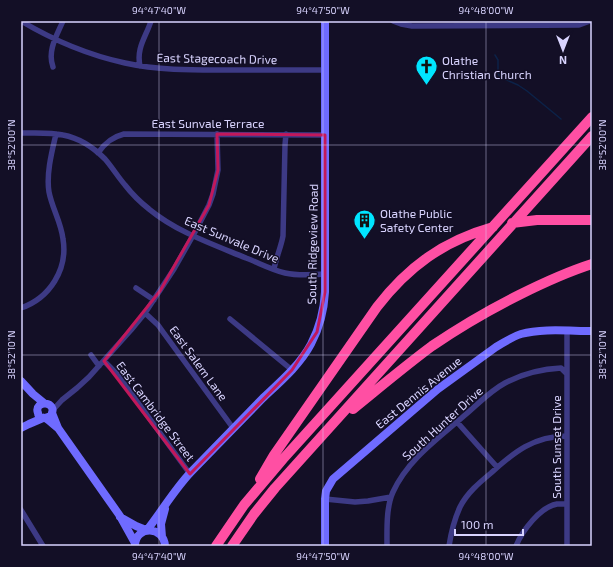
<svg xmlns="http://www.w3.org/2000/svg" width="613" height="567" viewBox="0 0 613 567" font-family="'Exo 2',sans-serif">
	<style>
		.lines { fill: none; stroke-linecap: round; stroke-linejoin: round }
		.stream { stroke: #0c2248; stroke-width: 1.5 }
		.street { stroke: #3d3a85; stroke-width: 5.5 }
		.secondary { stroke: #6f6bff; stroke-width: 8 }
		.highway { stroke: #ff4fa3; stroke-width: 10 }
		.marked { fill: none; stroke: #c2185b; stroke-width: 3; stroke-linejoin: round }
		.ticks { fill: none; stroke: #d9d4ff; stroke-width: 1; stroke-opacity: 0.45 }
		.labels { text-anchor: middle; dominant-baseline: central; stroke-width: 3; stroke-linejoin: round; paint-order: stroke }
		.street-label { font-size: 12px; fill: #d9d4ff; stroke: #130f26 }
		.poi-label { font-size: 12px; fill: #d9d4ff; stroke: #130f26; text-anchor: start }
		.neatline { fill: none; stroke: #d9d4ff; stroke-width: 1.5 }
		.ticks-label { font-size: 10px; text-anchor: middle; fill: #d9d4ff }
	</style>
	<rect width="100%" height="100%" fill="#130f26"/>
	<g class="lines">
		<path class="stream" d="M495,55L498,60V73L500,77L502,78L518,85L527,91L561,119"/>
		<path class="street" d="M21,21C53,40 88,55 125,63C161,71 197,70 234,70C264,70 295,70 325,70
			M393,21L401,24L412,26L579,25L590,21
			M140,66C136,48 146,37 151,21
			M53,67C47,51 57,35 63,21
			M21,133C35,133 50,132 63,135C79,138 94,148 105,159C112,167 118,177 125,185C132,194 140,202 149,209C177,232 212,244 246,258C259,263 272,270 285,273C298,276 312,275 325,274
			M98,153C105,143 112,137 124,134L325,135
			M274,269C276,258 281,247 283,236L285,145L286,134
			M136,288L154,300
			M21,308C50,298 68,269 63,239C61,222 52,208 49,192C46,174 52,151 56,134
			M145,313L158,325L163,332L233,428
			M230,319L292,370
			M567,331V546
			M91,355L99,366
			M104,361L117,374L190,474
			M52,411L62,400L77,388L89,377L131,330L145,313L174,269L195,232L209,205L213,194L218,170L217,134
			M457,422L497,467
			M325,499L355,502L368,501L391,497
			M21,510L43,546
			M387,546C387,530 386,507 393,492C408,459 439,438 465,415C478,404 490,391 505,383C522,374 541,369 561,368L566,373
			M449,546C451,533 454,520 460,507C467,493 479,483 491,473C514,452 534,436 567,436
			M516,546C522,531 540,507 557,504C560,504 564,504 567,504"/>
		<path class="secondary" d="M21,381L33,394L44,403
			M52,413L58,428L120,516L135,543
			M45,418L51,416C59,400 33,400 38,413C38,414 38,415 39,416C42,419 41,417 45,418C49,420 54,425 58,428
			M21,428L29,424L43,418
			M120,517L136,526L146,530
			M147,530C162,511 174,490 191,472C215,447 239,423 263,398C280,382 300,365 311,344C320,327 324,310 325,292V21
			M162,537L161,524L165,509
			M135,545C136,525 164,526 165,546
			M325,546V499L326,491L333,479L438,389L496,347C504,342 512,337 521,334C542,328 570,331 592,331"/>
		<path class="highway" d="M512,223L537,220H592
			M353,409C379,388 405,366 432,346C460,327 489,310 519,295C543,283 567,272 592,264
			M260,479L274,455L377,307C408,267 443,241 493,227
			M216,546L244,505L283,459L592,117
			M232,546L254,514L275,488L592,136"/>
	</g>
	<path class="marked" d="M217,134L325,135V292L317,332L292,370L190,474L104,361L160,291L209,205L218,170Z"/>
	<path class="ticks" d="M159,21V546M323,21V546M486,21V546M21,145H592M21,355H592"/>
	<defs>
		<symbol id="church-pin" viewBox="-11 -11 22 30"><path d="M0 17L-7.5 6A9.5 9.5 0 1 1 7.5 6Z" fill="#00e5ff" stroke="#130f26"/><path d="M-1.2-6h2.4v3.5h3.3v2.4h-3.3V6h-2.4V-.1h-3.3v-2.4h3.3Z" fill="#111"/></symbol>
		<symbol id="building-pin" viewBox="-11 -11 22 30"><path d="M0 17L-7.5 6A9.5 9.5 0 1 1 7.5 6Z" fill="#00e5ff" stroke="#130f26"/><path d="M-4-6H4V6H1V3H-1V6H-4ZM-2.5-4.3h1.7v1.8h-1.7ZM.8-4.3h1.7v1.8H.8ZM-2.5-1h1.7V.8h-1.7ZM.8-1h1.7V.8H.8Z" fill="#111"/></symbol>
	</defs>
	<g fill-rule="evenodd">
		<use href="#church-pin" x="414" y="54" width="25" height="34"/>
		<use href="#building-pin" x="352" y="208" width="25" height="34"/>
	</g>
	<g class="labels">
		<g class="street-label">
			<text transform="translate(217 58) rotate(1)">East Stagecoach Drive</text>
			<text x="208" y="123">East Sunvale Terrace</text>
			<text transform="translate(232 239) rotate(23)">East Sunvale Drive</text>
			<text transform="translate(312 244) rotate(-89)">South Ridgeview Road</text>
			<text transform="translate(199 363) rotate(54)">East Salem Lane</text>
			<text transform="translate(418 392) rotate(-39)">East Dennis Avenue</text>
			<text transform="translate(156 411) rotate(53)">East Cambridge Street</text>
			<text transform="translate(442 423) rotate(-42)">South Hunter Drive</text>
			<text transform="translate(556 447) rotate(-90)">South Sunset Drive</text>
		</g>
		<g class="poi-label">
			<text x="442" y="60">Olathe<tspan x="442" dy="14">Christian Church</tspan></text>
			<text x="380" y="213">Olathe Public<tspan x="380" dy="14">Safety Center</tspan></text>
		</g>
	</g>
	<rect width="613" height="567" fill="none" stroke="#130f26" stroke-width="44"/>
	<g transform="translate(563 50) rotate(180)" stroke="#130f26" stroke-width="3" paint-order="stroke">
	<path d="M0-3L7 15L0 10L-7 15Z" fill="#d9d4ff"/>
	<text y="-6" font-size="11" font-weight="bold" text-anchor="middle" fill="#d9d4ff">N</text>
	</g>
	<path d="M455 529v6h68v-6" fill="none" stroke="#d9d4ff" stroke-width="2"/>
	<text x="461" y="529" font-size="12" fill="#d9d4ff" stroke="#130f26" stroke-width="3" paint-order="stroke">100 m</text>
	<rect x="22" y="22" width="569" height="523" class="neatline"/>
	<g class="ticks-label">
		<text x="159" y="14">94°47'40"W</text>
		<text x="323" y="14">94°47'50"W</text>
		<text x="486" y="14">94°48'00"W</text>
		<text transform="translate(602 145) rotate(-90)" y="4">38°52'00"N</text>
		<text transform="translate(11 145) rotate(-90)" y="4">38°52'00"N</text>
		<text transform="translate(602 355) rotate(-90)" y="4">38°52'10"N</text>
		<text transform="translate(11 355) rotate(-90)" y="4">38°52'10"N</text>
		<text x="159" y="560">94°47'40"W</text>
		<text x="323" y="560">94°47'50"W</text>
		<text x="486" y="560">94°48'00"W</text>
	</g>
</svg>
